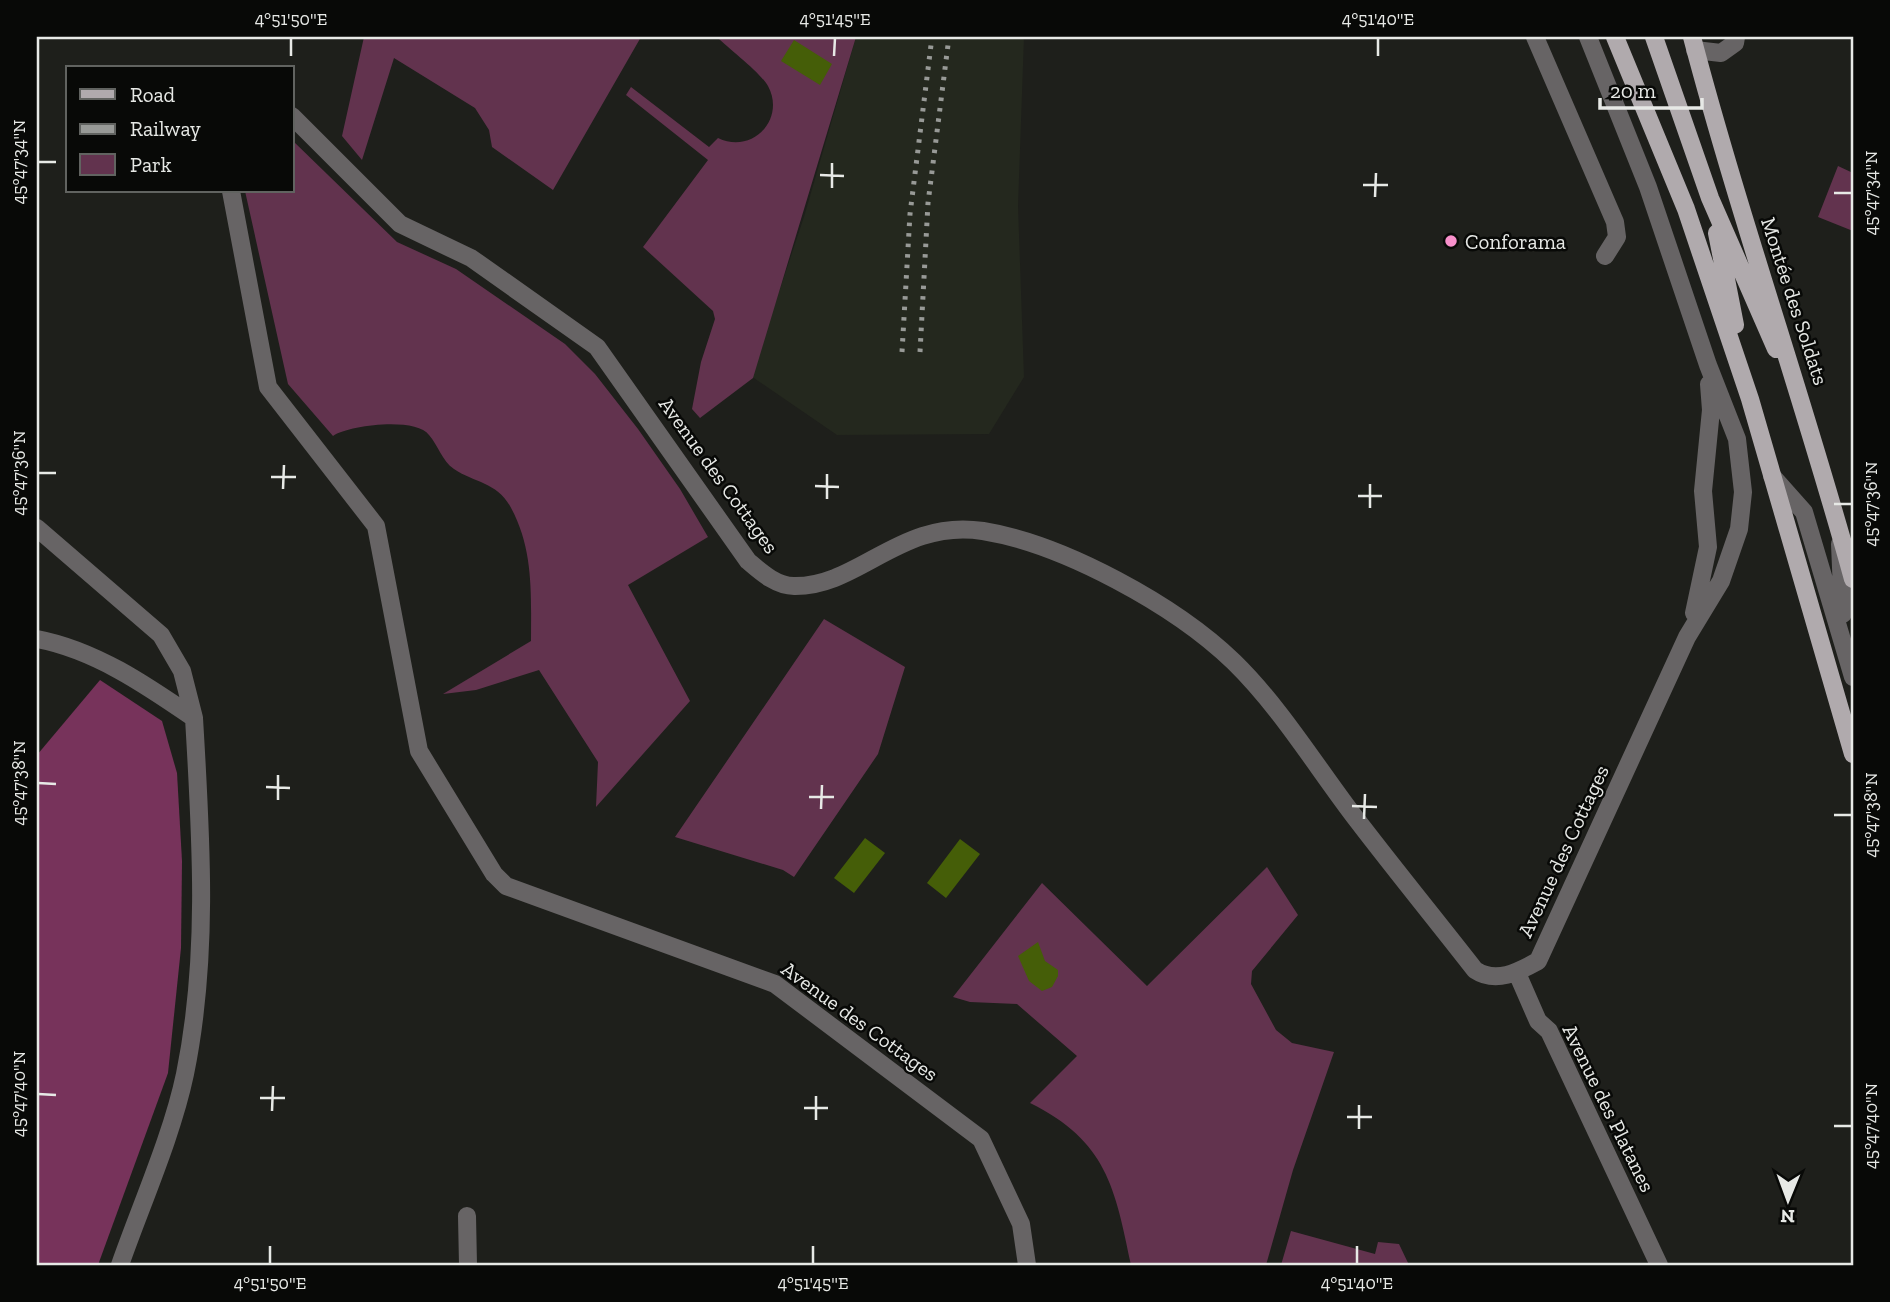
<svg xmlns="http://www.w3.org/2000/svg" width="1890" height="1302" viewBox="0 0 1890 1302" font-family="'Zilla Slab',serif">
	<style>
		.built { fill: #24281e }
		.green { fill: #62334e }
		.forest { fill: #77335b }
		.water { fill: #455e08 }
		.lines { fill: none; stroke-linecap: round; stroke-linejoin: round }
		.minor { stroke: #676465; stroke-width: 18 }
		.major { stroke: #b0aaad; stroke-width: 18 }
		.rail { stroke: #989a97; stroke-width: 5; stroke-dasharray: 3.5 7; stroke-linecap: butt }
		.ticks { fill: none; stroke: #e7e9e6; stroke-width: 2.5 }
		.poi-dot { fill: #f890cb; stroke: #080907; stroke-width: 2.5 }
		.labels { text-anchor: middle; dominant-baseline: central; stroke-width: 5; stroke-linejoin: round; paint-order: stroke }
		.poi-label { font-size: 21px; fill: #e7e9e6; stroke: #080907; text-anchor: start }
		.street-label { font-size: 21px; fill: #e7e9e6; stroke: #080907 }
		.neatline { fill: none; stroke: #e7e9e6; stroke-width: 2.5 }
		.ticks-label { font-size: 18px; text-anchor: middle; fill: #e7e9e6 }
	</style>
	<rect width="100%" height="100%" fill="#1e1f1b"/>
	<path class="built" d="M856,37H1024L1018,206L1024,377L989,434L837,435L751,376L804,217Z"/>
	<path class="green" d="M364,37H641L553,190L492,147L489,130L475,108L394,58L362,160L342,136Z
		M717,37H856L753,378L700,418L692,409L701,362L715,319L713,311L643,247L708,160L626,95L631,87L709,147L718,138C752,155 786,119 768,86C759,71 730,50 717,37Z
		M292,140L397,242L456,269L565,344L595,374L638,429L680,489L708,537L628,585L690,701L596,807L598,762L539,670L476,690L443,694L531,641C531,594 534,549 510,506C496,482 475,483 454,469C442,461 438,445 429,435C416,417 349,425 333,436L288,384L245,191H292Z
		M1838,166L1853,173V231L1818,217Z
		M824,619L905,667L878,754L794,877L783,870L675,837Z
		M1267,867L1298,915L1252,971L1251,984L1276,1030L1292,1043L1334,1052L1293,1170L1266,1265H1131C1115,1188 1107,1141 1030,1103L1077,1056L1017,1004L970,1002L953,997L1042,883L1147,986Z
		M1291,1231L1375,1254L1378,1242L1399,1244L1409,1265H1281Z"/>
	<path class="forest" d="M100,680L162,721L177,773L182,861L181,948L168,1073L98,1265H37V755Z"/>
	<path class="water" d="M794,40L832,64L820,85L781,61Z
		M865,838L885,853L854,893L834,878Z
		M960,839L980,854L946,898L927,883Z
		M1038,942L1045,961L1058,970V976L1052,987L1042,991L1029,981L1018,956Z"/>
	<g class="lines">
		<path class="minor" d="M1535,37L1615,222L1617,237L1605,256
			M1695,50L1721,53L1735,43L1736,37
			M292,116L400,224L471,258L597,347L748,561C761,572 776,586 794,586C859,587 901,518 983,531C1063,544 1175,605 1234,662C1281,708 1317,768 1357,820C1396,871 1436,920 1475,970C1496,984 1518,972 1538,961L1687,637L1721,581L1739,529L1743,492L1737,439L1708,365L1648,187L1588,37
			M231,191L268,387L376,526L419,751L494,874L506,886L775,984L981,1139L1021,1224L1027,1265
			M1772,476L1804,512L1853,677
			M37,528L161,635L182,671L194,718C146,685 95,650 37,639
			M1840,544L1843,614
			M1694,613L1708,547L1703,491L1711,410L1709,384
			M1517,973L1538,1021L1549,1031L1659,1265
			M467,1216L468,1265
			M120,1265C141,1205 172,1136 185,1074C209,957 201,836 194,718"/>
		<path class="major" d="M1615,37L1686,209L1750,399L1853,754
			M1654,37L1710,198L1776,349
			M1692,37C1740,219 1803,397 1853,579
			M1717,233L1735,325"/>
		<path class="rail" d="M902,352L910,214L932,37
			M920,352L928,203L949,37"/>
	</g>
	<path class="ticks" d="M291,56V38M834,56L835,38M1378,56V38M38,162H56M820,175L844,176M1363,185H1388M832,188V163M1834,193H1852M1375,197L1376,173M38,473H56M271,477H296M815,486L839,487M283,489L284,465M1358,496H1382M827,499V474M1834,504H1852M1370,508V484M38,783L56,784M266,787L290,788M809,797H834M278,800V775M1352,806L1377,807M821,809L822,785M1834,815H1852M1364,819L1365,794M38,1094L56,1095M260,1098H285M804,1108H828M272,1111L273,1086M1347,1117H1372M816,1120V1096M1834,1126H1852M1359,1129V1105M270,1264V1246M813,1264V1246M1357,1264V1246"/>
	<circle class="poi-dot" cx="1451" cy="241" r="7"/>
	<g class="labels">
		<g class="poi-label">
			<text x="1465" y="241">Conforama</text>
		</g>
		<g class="street-label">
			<text transform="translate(1795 301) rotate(72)">Montée des Soldats</text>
			<text transform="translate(719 475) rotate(54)">Avenue des Cottages</text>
			<text transform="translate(1563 851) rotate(-65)">Avenue des Cottages</text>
			<text transform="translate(860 1021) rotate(36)">Avenue des Cottages</text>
			<text transform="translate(1609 1108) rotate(64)">Avenue des Platanes</text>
		</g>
	</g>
	<rect width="1890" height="1302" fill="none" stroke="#080907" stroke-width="77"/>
	<rect x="66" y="66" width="228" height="126" fill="#080907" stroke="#616360" stroke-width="2"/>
	<rect x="80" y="89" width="35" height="10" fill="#b0aaad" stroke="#616360" stroke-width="2"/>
	<text x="130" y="102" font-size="21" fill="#e7e9e6">Road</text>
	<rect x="80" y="124" width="35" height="10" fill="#989a97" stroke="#616360" stroke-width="2"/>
	<text x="130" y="136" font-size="21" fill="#e7e9e6">Railway</text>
	<rect x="80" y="154" width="35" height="21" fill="#62334e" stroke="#616360" stroke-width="2"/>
	<text x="130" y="172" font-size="21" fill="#e7e9e6">Park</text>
	<g transform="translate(1788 1200) rotate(181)" stroke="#080907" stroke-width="5" paint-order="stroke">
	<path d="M0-5L12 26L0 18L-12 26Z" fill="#e7e9e6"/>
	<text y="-10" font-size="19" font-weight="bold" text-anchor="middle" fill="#e7e9e6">N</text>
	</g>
	<path d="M1600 98v10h102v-10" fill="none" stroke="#e7e9e6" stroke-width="3.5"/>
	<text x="1610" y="98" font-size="21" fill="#e7e9e6" stroke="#080907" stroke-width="5" paint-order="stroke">20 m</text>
	<rect x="38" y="38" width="1814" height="1226" class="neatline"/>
	<g class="ticks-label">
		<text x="291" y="25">4°51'50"E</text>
		<text x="835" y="25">4°51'45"E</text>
		<text x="1378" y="25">4°51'40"E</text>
		<text transform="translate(19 162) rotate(-90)" y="6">45°47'34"N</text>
		<text transform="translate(1871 193) rotate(-90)" y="6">45°47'34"N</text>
		<text transform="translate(19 473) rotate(-90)" y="6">45°47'36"N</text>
		<text transform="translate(1871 504) rotate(-90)" y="6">45°47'36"N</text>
		<text transform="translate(19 783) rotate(-90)" y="6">45°47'38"N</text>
		<text transform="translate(1871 815) rotate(-90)" y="6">45°47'38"N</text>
		<text transform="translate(19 1094) rotate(-90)" y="6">45°47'40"N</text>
		<text transform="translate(1871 1126) rotate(-90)" y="6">45°47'40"N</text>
		<text x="270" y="1289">4°51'50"E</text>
		<text x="813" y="1289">4°51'45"E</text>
		<text x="1357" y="1289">4°51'40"E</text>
	</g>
</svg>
